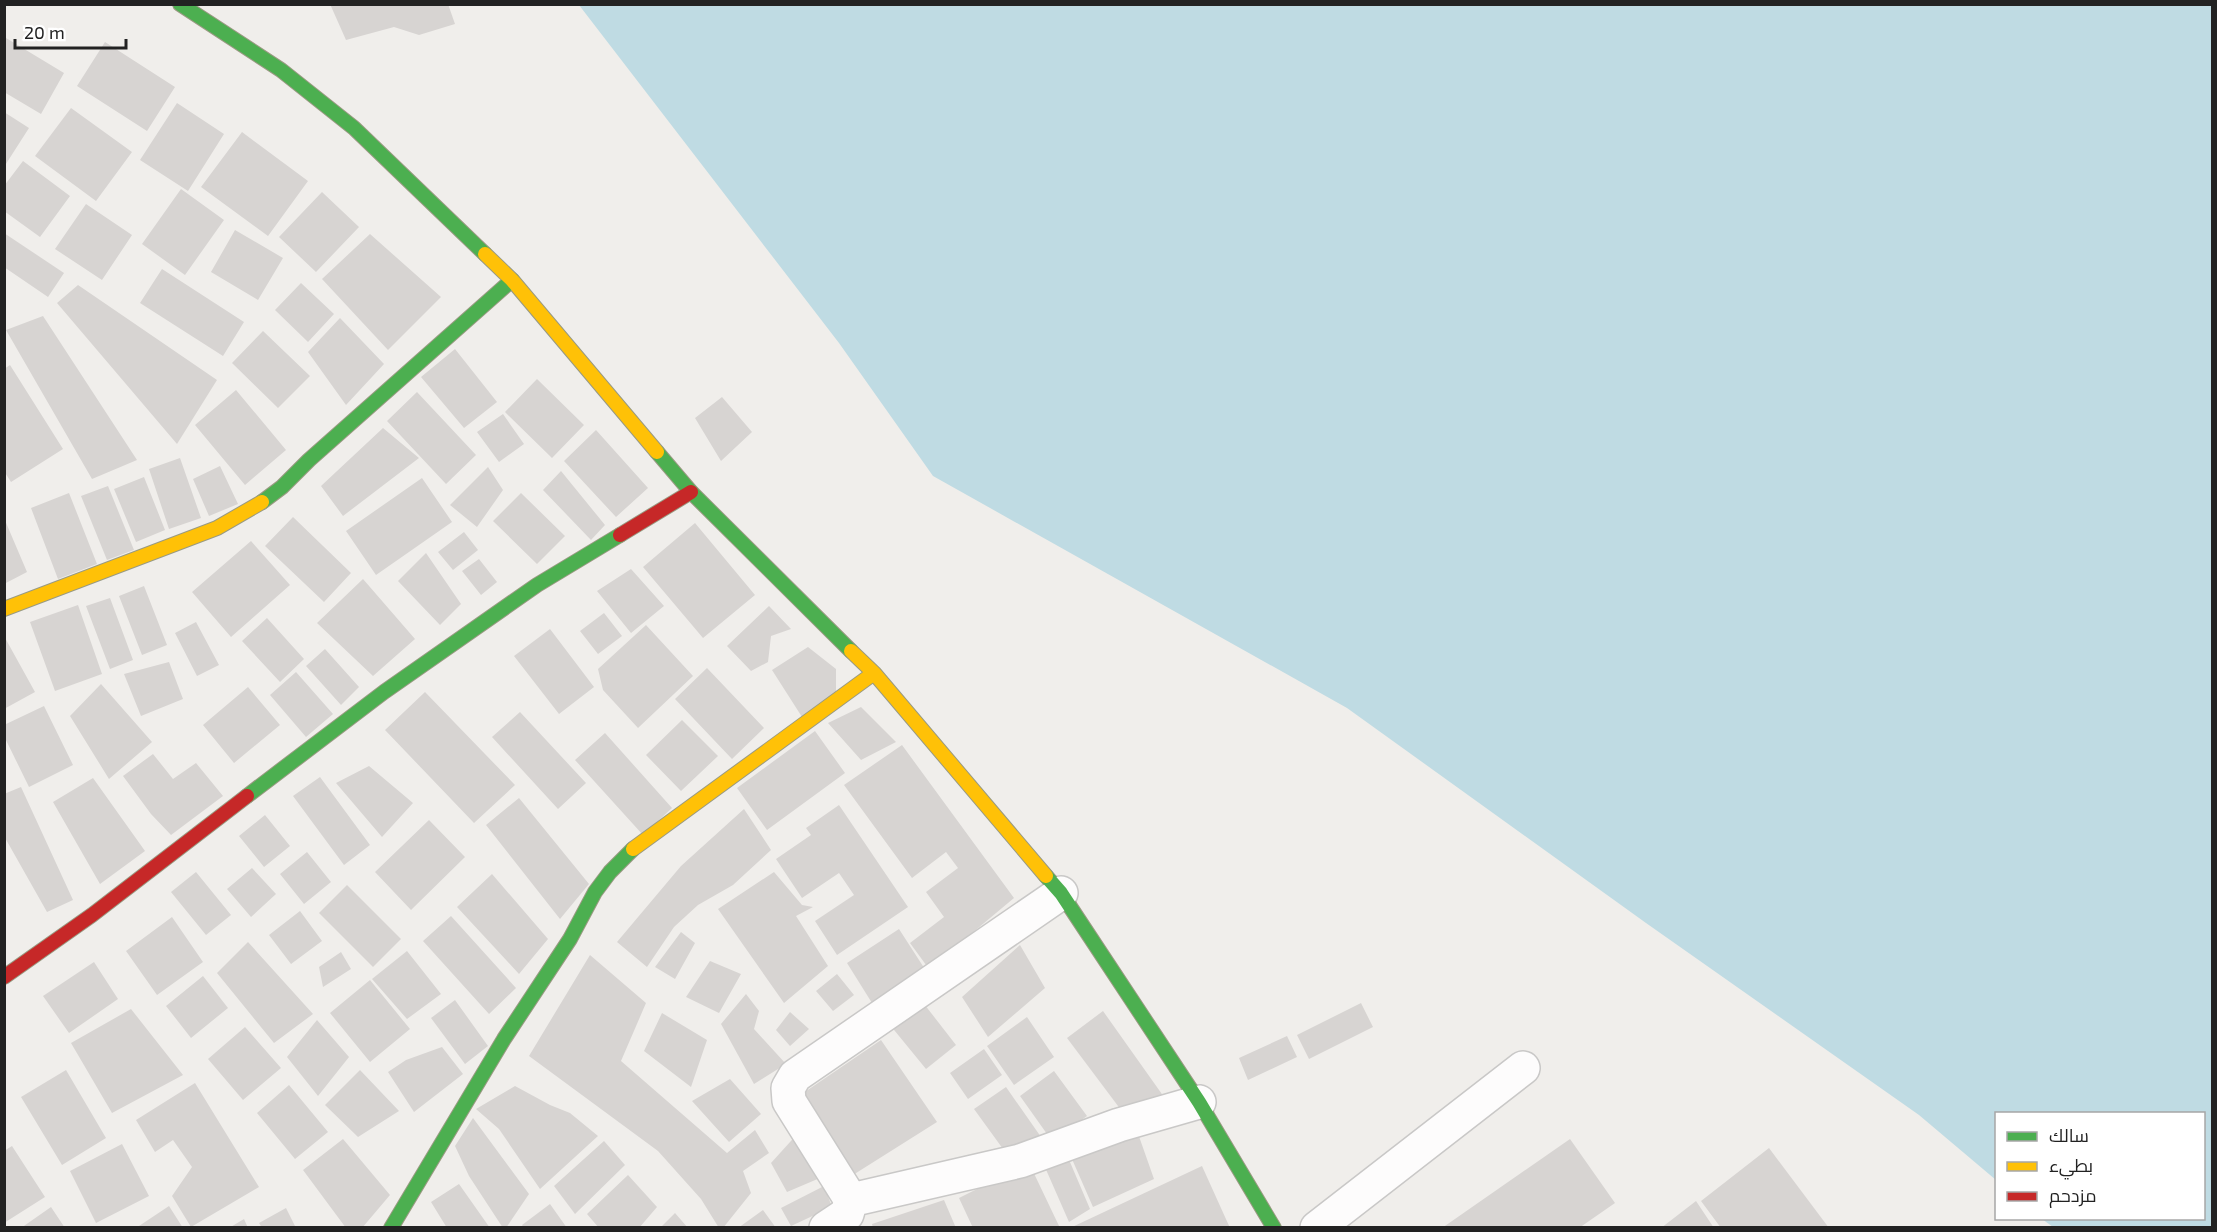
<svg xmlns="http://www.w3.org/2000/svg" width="2217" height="1232" viewBox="0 0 2217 1232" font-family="'Exo 2',Cairo,sans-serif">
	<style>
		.water { fill: #bfdbe3 }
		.building { fill: #d7d4d2 }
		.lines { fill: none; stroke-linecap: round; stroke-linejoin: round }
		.street-casing { stroke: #c9c8c7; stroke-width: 36 }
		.fast-casing { stroke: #999a82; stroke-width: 16 }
		.slow-casing { stroke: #999a82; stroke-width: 16 }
		.jam-casing { stroke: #999a82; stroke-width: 16 }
		.street { stroke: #fdfcfc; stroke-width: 33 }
		.fast { stroke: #4caf50; stroke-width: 14 }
		.slow { stroke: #ffc107; stroke-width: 14 }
		.jam { stroke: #c62828; stroke-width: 14 }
	</style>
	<rect width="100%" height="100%" fill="#f0eeeb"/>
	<path class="water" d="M579,5H2212V1227H2053L2042,1219L2204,1218V1114H1996V1180L1919,1115L1646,923L1347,708L933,476L839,343Z"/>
	<path class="building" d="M330,4H448L455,24L419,35L394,27L346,40Z
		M6,38L64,73L41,114L4,92Z
		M105,42L175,87L147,131L77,86Z
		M177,103L224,134L188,191L140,160Z
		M71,108L132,152L96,201L35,156Z
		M4,112L29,128L4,167Z
		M242,132L308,181L268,236L201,187Z
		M23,161L70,196L40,237L4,211V186Z
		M181,189L224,220L185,275L142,244Z
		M322,192L359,227L316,272L279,237Z
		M86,204L132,235L102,280L55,249Z
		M235,230L283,258L258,300L211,272Z
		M4,233L64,273L48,297L4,267Z
		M370,234L441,297L388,350L322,279Z
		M162,269L244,322L223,356L140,303Z
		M301,283L334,314L308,342L275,310Z
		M78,285L217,380L177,444L57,303Z
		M43,316L137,460L92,479L6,330Z
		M340,318L384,364L346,405L308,352Z
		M263,331L310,376L278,408L232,363Z
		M455,349L497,402L464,428L421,377Z
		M10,365L63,449L11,482L4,471V369Z
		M537,379L584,425L552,458L505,412Z
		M236,390L286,450L245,485L195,425Z
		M417,392L476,455L446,484L387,421Z
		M722,397L752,432L721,461L695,418Z
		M503,414L524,444L499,462L477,432Z
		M383,428L419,458L343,516L321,486Z
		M596,430L648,488L616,517L564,461Z
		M180,458L201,518L169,529L149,469Z
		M220,466L238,504L209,516L193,479Z
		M488,467L503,490L477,527L450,505Z
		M561,471L605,525L591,540L543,490Z
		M144,477L165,530L136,542L114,489Z
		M422,478L452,522L376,575L346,531Z
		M108,486L134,550L107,560L81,496Z
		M69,493L97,564L58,579L31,508Z
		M521,493L565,536L537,564L493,521Z
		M293,517L351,573L324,602L265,546Z
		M4,518L27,572L4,584Z
		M695,523L755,595L703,638L643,567Z
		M464,532L478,550L453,570L438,552Z
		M251,541L290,585L231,637L192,592Z
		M426,553L461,604L440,625L398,581Z
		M479,559L497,582L481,595L462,571Z
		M631,569L664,606L631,633L597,591Z
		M363,579L415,639L373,676L317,623Z
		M144,586L167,645L142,655L119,596Z
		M110,598L133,660L110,669L86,606Z
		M78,605L102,674L55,691L30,622Z
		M769,606L791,629L771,636L768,662L751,671L727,646Z
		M604,613L622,636L598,654L580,631Z
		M267,618L304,659L280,682L242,641Z
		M196,622L219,665L197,676L175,633Z
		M646,625L693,676L638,728L603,690L598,669Z
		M550,629L594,687L559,714L514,656Z
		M4,636L35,692L4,709Z
		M808,647L836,669V696L802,717L772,670Z
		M325,649L359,687L341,705L306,666Z
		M169,662L183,699L141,716L124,674Z
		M707,668L764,728L732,759L675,699Z
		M296,672L333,714L306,737L270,695Z
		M101,684L152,742L109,779L70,716Z
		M248,687L280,725L234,763L203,725Z
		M425,692L515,785L474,823L385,730Z
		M44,706L73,765L29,787L4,736V725Z
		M861,707L896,742L861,760L828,723Z
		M520,712L586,783L558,809L492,737Z
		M682,720L718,756L681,791L646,755Z
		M815,731L845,773L767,830L737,788Z
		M605,733L672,808L643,835L575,760Z
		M902,745L1014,898L929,969L910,943L944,917L926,892L958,868L946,852L912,878L844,785Z
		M153,754L173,779L196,763L223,796L171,835L151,814L123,776Z
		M369,766L413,803L382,837L336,783Z
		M320,777L370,845L344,865L293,796Z
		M93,778L145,851L100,884L53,802Z
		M21,787L73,900L47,912L4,836V794Z
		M519,798L589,884L560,919L486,825Z
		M839,805L908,907L837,955L815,921L854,895L839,873L802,898L776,859L811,835L806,828Z
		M744,809L771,850L733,885L698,905L674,927L647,967L617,942L681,866Z
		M265,815L290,846L264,867L239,836Z
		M429,820L465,857L411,910L375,872Z
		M307,852L331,882L304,904L280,874Z
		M252,868L276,894L251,917L227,889Z
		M196,872L231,915L206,935L171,892Z
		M774,872L802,905L813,907L796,916L828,966L784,1003L718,909Z
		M492,874L548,939L519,974L457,907Z
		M347,885L401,939L373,967L319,913Z
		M300,911L322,941L291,964L269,935Z
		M451,916L516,988L489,1014L423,941Z
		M172,917L203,962L157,995L126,951Z
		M899,929L930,977L877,1011L847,963Z
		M681,932L695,943L675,979L655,967Z
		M248,942L313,1014L274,1043L217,973Z
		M1020,945L1045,988L988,1037L962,997Z
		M407,951L441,994L407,1019L372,979Z
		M341,952L351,969L323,987L319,967Z
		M590,955L646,1003L621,1061L727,1153L755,1130L769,1153L743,1171L751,1193L723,1228H719L701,1199L658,1151L529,1056Z
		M710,961L741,974L719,1013L686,997Z
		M94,962L118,999L69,1033L43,996Z
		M837,974L854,995L833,1011L816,991Z
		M203,976L228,1008L191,1038L166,1006Z
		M370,980L410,1029L370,1062L330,1013Z
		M746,994L759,1011L754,1029L786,1064L754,1084L721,1024Z
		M455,1000L488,1046L465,1064L431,1018Z
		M921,1000L956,1045L926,1069L890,1025Z
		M1361,1003L1373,1027L1309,1059L1297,1035Z
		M131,1009L183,1075L112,1113L71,1043Z
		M1103,1011L1164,1097L1127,1118L1067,1038Z
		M790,1012L809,1029L790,1046L776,1030Z
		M662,1013L707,1040L691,1087L644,1051Z
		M1027,1017L1054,1057L1014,1085L987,1046Z
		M317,1020L349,1057L318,1096L287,1057Z
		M245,1027L281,1068L243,1100L208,1059Z
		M1287,1036L1297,1057L1248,1080L1239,1058Z
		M881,1040L937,1122L845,1180L796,1098Z
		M442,1047L463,1074L414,1112L388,1072L406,1060Z
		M984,1049L1002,1075L968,1099L950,1073Z
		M66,1070L106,1138L62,1165L21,1097Z
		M360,1070L399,1111L358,1137L325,1105Z
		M1054,1071L1087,1116L1052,1141L1020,1096Z
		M730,1079L761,1114L729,1142L692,1101Z
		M195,1083L259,1187L191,1227L172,1196L192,1167L173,1140L155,1152L136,1120Z
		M289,1085L328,1132L295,1159L257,1113Z
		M515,1086L550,1105L570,1113L598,1136L540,1189L499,1129L476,1109Z
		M1006,1087L1041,1137L1011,1160L974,1109Z
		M473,1118L529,1194L506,1228H503L469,1176L455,1146Z
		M1135,1125L1154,1179L1093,1207L1068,1150Z
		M800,1131L827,1175L787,1192L771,1163Z
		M343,1139L390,1195L362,1228H346L303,1170Z
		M1570,1139L1615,1203L1579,1228H1442Z
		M604,1141L625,1165L575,1214L554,1186Z
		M122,1144L149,1196L96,1223L70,1171Z
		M12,1146L45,1197L4,1223V1151Z
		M1769,1148L1829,1228H1721L1701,1201Z
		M1067,1155L1090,1209L1069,1222L1044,1165Z
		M1029,1163L1060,1228H973L959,1198Z
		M1202,1166L1230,1228H1070Z
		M628,1175L657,1207L639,1228H599L587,1214Z
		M459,1184L490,1228H447L431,1202Z
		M824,1186L832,1207L791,1226L781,1208Z
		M944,1200L956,1228H873L872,1224Z
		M1696,1201L1714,1228H1661Z
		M550,1204L567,1228H524L522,1225Z
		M169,1206L183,1228H136Z
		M51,1207L65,1228H21Z
		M286,1208L296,1228H262L259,1223Z
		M763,1210L776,1228H738Z
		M675,1213L688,1228H660Z
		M244,1219L248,1228H229Z"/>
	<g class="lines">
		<defs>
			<path id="street" d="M851,1200L1020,1161L1119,1125L1199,1102
				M826,1228L847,1214L851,1200L789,1101L788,1088L795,1076L1061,893
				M1317,1228L1523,1068"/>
			<path id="fast" d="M180,4L281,70L354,128L485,254
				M657,452L691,492L851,651
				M262,502L282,487L309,460L512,280
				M247,796L384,692L537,585L620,535
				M1046,876L1061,893L1199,1102L1274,1228
				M391,1228L504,1039L570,939L595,892L610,872L633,849"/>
			<path id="slow" d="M485,254L512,280L657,452
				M4,609L217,528L262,502
				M851,651L874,673L1046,876
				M633,849L874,673"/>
			<path id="jam" d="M620,535L691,492
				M4,977L92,915L247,796"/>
		</defs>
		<use href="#street" class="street-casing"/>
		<use href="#fast" class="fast-casing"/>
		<use href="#slow" class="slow-casing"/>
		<use href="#jam" class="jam-casing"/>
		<use href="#street" class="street"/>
		<use href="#fast" class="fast"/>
		<use href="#slow" class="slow"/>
		<use href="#jam" class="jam"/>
	</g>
	<rect width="2217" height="1232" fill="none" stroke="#222222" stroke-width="12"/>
	<rect x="1995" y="1112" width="210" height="108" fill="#ffffff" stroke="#a7a7a7" stroke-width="1.5"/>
	<rect x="2007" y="1132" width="30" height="9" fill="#4caf50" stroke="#a7a7a7" stroke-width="1.5"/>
	<text x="2049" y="1142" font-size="18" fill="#222222">سالك</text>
	<rect x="2007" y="1162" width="30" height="9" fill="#ffc107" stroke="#a7a7a7" stroke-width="1.5"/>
	<text x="2049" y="1172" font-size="18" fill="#222222">بطيء</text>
	<rect x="2007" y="1192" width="30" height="9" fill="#c62828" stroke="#a7a7a7" stroke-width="1.5"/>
	<text x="2049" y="1202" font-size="18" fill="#222222">مزدحم</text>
	<path d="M15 39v9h111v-9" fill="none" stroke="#222222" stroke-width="3"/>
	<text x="24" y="39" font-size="18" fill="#222222" stroke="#ffffff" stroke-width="4.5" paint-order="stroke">20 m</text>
</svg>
